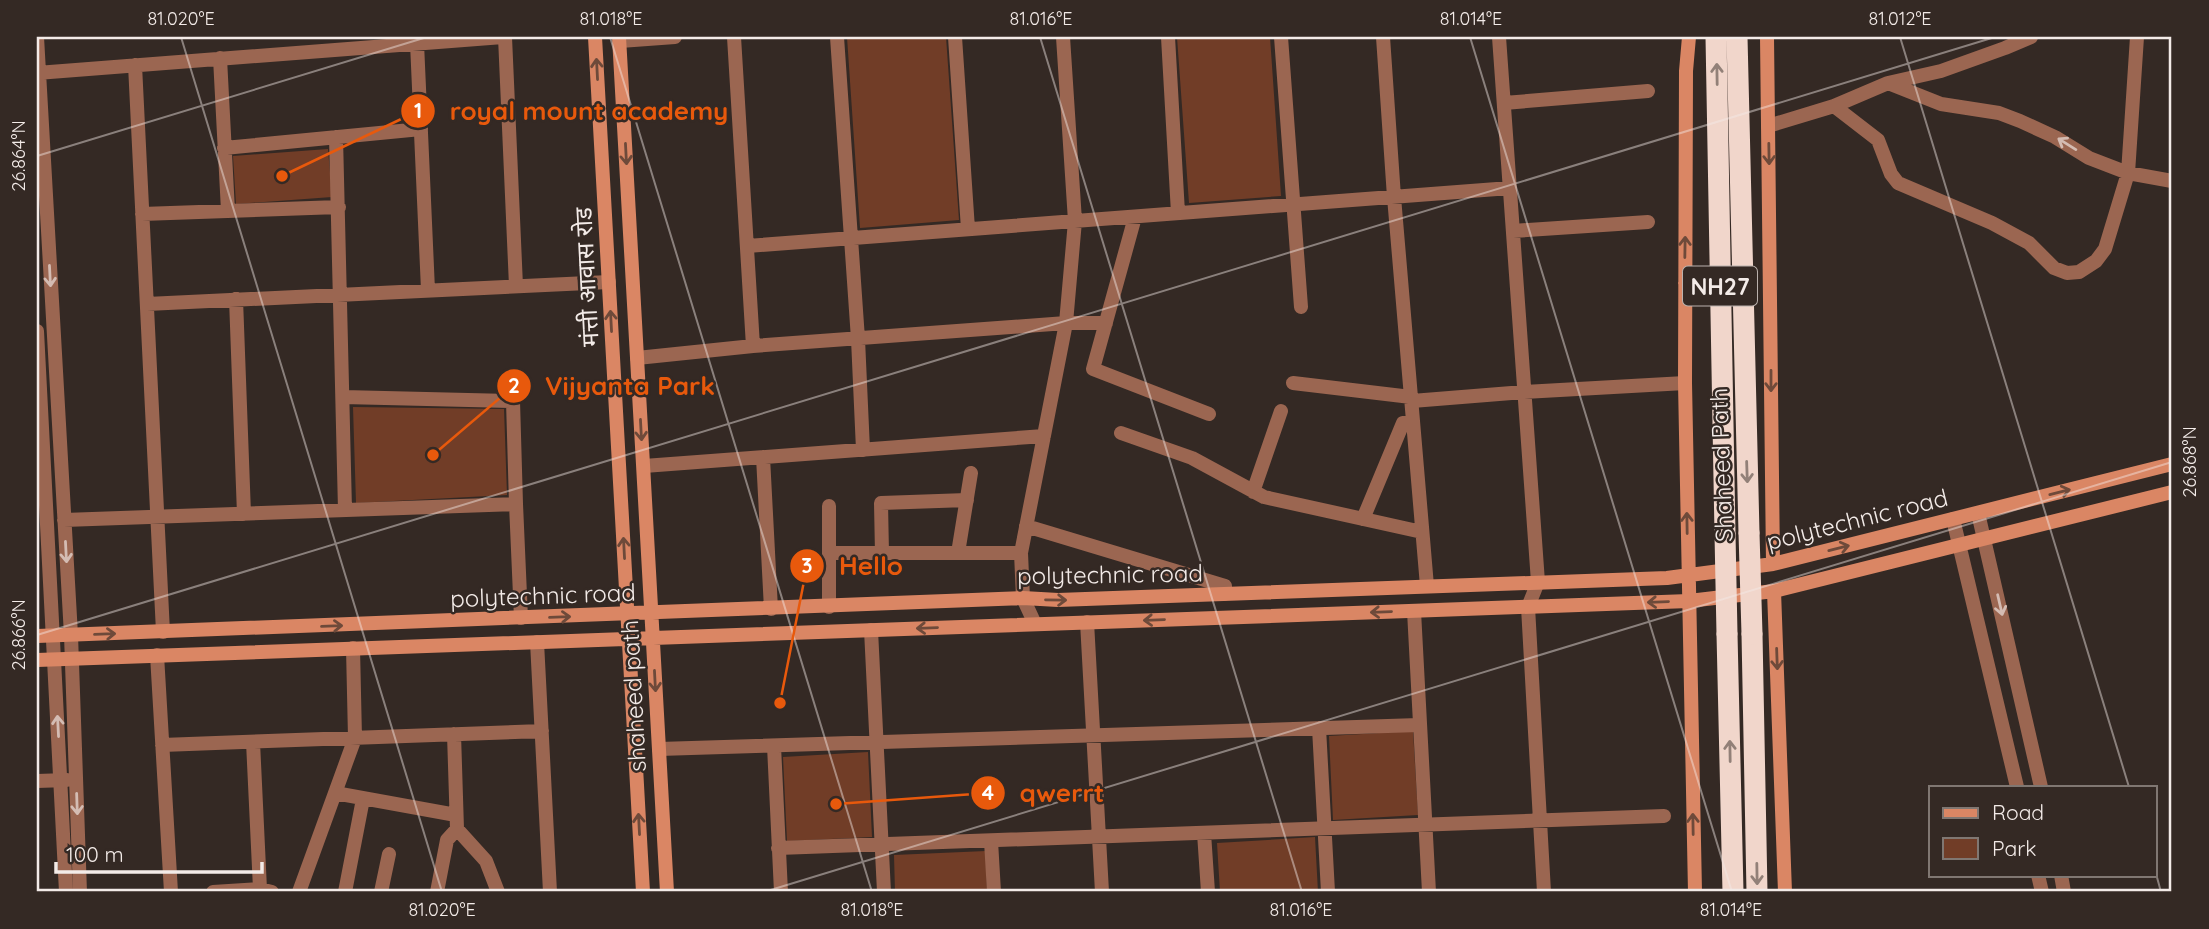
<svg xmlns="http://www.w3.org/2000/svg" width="2209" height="929" viewBox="0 0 2209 929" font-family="Quicksand,'Noto Sans Devanagari',sans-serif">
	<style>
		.green { fill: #713d27 }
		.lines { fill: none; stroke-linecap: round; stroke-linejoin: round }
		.street { stroke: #9b6651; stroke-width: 14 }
		.secondary { stroke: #da8664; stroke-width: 14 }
		.highway { stroke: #f1d6cb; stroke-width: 21 }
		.highway-bridge { stroke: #f1d6cb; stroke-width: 21 }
		.oneway { stroke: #6e4a3a }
		.oneway2 { stroke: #928078 }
		.oneway3 { stroke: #d4bcb3 }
		.ticks { fill: none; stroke: #f3ebe8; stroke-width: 2; stroke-opacity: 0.45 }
		.labels { text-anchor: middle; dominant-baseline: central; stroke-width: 5; stroke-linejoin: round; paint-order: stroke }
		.shield { fill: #342924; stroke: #bab1ad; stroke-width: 2 }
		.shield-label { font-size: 23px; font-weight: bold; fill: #f3ebe8 }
		.street-label { font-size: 24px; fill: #f3ebe8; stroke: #342924 }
		.leader { fill: none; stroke: #e8590c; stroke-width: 2.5 }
		.callout-dot { fill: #e8590c; stroke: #342924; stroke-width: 2.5 }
		.mark-label { font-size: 21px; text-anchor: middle; font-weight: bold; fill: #fff }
		.callout-label { font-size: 26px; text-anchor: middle; font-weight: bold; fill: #e8590c; stroke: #342924; stroke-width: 5; stroke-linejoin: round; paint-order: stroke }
		.neatline { fill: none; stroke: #f3ebe8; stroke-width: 2.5 }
		.ticks-label { font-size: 18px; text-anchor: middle; fill: #f3ebe8 }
	</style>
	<rect width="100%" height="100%" fill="#342924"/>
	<path class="green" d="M847,37H946L959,220L860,228Z
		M1177,37H1270L1281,196L1189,203Z
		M328,149L332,197L236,204L233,156Z
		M353,407L504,409L507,495L356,503Z
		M1413,731L1418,815L1333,820L1329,736Z
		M868,752L872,837L787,841L783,757Z
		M1315,837L1318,892H1220L1217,843Z
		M986,851L987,892H895L894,855Z"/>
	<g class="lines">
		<path class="street" d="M37,37L71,635L80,892
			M505,37L516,286
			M734,37L753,346
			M837,37L858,339L863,450
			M955,37L968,229
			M1168,37L1178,213
			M1281,37L1301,307
			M1383,37L1394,197L1427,586
			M1499,37L1538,582L1528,607L1544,892
			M620,41L675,37
			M417,43L428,290
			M220,58L228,211
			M135,65L163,632
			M37,73L503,37
			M1888,83L1941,104L1999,113L2020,121L2055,137L2089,158L2128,173L2172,181
			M1504,103L1648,91
			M1834,106L1878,140L1891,174L1898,183L1992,223L2029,243L2054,268L2067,273L2079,272L2096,261L2105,249L2128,173L2137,37
			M1768,126L1834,106L1888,83L1941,71L2005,48L2031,37
			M336,137L345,510
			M224,148L421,129
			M142,214L339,207
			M1135,217L1093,369L1209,414
			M1513,231L1648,222
			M747,246L1510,188
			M236,299L244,514
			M147,304L609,282
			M37,331L66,892
			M637,358L753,346L1066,323H1106
			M1293,383L1411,397
			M343,397L513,401L516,504
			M1412,401L1524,392L1685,383
			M1121,433L1192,458L1264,497L1422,532
			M763,457L771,609
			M644,466L1044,436
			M1253,492L1281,411
			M1978,513L2041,787
			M1363,519L1403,423L1413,422
			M1953,519L2017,787
			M64,520L516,504L521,618
			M1026,526L1225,586L1224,594
			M829,553H1021
			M882,553L881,503L967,500
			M958,553L971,473
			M829,607V506
			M1414,611L1429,892
			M1087,622L1102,892
			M1035,624L1023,598L1021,553L1066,323L1075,221L1063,37
			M871,630L884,892
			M537,642L550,892
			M157,655L171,892
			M1319,728L1328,892
			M253,742L260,889
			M162,745L542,731
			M774,746L781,892
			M659,749L1419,725
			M37,781L67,780
			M335,793L456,815
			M457,829L486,861L498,892
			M1204,833L1208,892
			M991,841L994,892
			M778,848L1664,816
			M2038,875L2042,892
			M2061,875L2064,892
			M213,892L260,889L272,892
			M299,892L355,738L353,648
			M345,892L363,799
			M381,892L389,854
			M437,892L447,840L457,829L454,734"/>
		<path class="secondary" d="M595,37L643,892
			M619,37L667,892
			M1689,37L1686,71L1685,383L1695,892
			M1767,37L1773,564
			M1685,283H1710
			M1774,591L1785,892
			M37,636L1023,598L1058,600L1667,578L1773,564L2172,464
			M37,660L1689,601L1774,591L2172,492"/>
		<path class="highway" d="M1716,37L1725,534
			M1737,37L1749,533
			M1727,634L1733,892
			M1752,634L1757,892"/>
		<path class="highway-bridge" d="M1749,533L1752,634
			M1725,534L1727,634"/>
	</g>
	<defs><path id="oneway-shaft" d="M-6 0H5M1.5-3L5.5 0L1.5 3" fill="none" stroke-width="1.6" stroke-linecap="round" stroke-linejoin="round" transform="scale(1.75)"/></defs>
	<g class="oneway">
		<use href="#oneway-shaft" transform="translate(597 69) rotate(-93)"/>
		<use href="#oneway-shaft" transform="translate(626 154) rotate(87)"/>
		<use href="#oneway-shaft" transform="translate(1769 154) rotate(89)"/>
		<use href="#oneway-shaft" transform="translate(1685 247) rotate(-89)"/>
		<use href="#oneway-shaft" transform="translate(611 321) rotate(-93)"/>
		<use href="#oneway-shaft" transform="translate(1771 381) rotate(90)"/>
		<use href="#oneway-shaft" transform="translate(641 430) rotate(87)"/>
		<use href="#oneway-shaft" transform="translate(2060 492) rotate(-14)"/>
		<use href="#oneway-shaft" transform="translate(1687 523) rotate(-91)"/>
		<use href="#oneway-shaft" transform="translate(624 548) rotate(-93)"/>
		<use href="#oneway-shaft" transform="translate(1839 548) rotate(-14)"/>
		<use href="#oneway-shaft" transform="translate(1056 600) rotate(1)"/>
		<use href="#oneway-shaft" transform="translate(1658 602) rotate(178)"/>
		<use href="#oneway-shaft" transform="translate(1381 612) rotate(178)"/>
		<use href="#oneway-shaft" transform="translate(560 617) rotate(-2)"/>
		<use href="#oneway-shaft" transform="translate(1154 620) rotate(178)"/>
		<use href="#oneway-shaft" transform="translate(332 626) rotate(-2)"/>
		<use href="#oneway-shaft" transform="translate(927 628) rotate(178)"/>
		<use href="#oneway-shaft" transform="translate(105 634) rotate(-2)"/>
		<use href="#oneway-shaft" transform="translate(1777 659) rotate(88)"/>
		<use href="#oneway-shaft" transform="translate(655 681) rotate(87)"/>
		<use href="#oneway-shaft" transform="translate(639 824) rotate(-93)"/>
		<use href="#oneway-shaft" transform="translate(1693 824) rotate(-91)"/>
	</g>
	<g class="oneway2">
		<use href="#oneway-shaft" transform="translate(1717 74) rotate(-91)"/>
		<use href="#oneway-shaft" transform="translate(1747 472) rotate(88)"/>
		<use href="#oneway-shaft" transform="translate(1730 751) rotate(-91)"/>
		<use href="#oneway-shaft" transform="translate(1757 874) rotate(89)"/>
	</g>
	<g class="oneway3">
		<use href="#oneway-shaft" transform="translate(2067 144) rotate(-148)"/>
		<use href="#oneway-shaft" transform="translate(50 276) rotate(87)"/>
		<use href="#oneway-shaft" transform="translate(66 552) rotate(87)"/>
		<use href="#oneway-shaft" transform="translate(2000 605) rotate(77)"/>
		<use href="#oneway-shaft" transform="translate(58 726) rotate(-93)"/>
		<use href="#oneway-shaft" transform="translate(77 804) rotate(88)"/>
	</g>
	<path class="ticks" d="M181,37L442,892M610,37L872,892M1040,37L1302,892M1470,37L1732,892M1900,37L2129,787M37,156L427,37M37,635L1995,37M2155,870L2161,892M764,892L2172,462"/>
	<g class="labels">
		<rect class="shield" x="1683" y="266.5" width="74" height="39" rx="5"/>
		<g class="shield-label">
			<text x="1720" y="286">NH27</text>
		</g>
		<g class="street-label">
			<text transform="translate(586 277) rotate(-93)">मंत्ती आवास रोड</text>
			<text transform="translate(1721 465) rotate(-92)">Shaheed Path</text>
			<text transform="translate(1857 519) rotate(-14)">polytechnic road</text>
			<text transform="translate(1110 574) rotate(-1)">polytechnic road</text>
			<text transform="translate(543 595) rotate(-2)">polytechnic road</text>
			<text transform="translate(633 696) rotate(-93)">shaheed path</text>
		</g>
	</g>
	<path class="leader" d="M282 176L418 111M433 455L514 386M780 703L807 566M836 804L988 793"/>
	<g class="callout-dot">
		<circle cx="282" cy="176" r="7"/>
		<circle cx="433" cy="455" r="7"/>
		<circle cx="780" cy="703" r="7"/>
		<circle cx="836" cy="804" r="7"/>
		<circle cx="418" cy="111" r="18"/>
		<circle cx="514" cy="386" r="18"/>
		<circle cx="807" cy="566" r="18"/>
		<circle cx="988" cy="793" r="18"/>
	</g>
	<g class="mark-label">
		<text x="418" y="118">1</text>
		<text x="514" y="393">2</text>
		<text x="807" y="573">3</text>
		<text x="988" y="800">4</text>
	</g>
	<g class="callout-label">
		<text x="589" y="120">royal mount academy</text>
		<text x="630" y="395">Vijyanta Park</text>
		<text x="871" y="575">Hello</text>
		<text x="1062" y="802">qwerrt</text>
	</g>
	<rect width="2209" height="929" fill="none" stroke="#342924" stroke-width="77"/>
	<rect x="1929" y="786" width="228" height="91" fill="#342924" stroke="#807772" stroke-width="2"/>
	<rect x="1943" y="808" width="35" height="10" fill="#da8664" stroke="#807772" stroke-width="2"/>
	<text x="1992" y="820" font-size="21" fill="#f3ebe8">Road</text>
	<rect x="1943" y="838" width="35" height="21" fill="#713d27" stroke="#807772" stroke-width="2"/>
	<text x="1992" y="856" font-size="21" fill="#f3ebe8">Park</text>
	<path d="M56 862v10h206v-10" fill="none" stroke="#f3ebe8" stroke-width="3.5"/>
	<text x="66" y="862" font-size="21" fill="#f3ebe8" stroke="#342924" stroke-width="5" paint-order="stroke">100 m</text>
	<rect x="38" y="38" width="2132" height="852" class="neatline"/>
	<g class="ticks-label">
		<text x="181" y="25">81.020°E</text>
		<text x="611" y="25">81.018°E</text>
		<text x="1041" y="25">81.016°E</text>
		<text x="1471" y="25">81.014°E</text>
		<text x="1900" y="25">81.012°E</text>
		<text transform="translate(19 156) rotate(-90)" y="6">26.864°N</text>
		<text transform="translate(2190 462) rotate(-90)" y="6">26.868°N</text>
		<text transform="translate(19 635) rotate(-90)" y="6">26.866°N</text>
		<text x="442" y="916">81.020°E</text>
		<text x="872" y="916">81.018°E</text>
		<text x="1301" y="916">81.016°E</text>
		<text x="1731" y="916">81.014°E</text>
	</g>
</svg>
